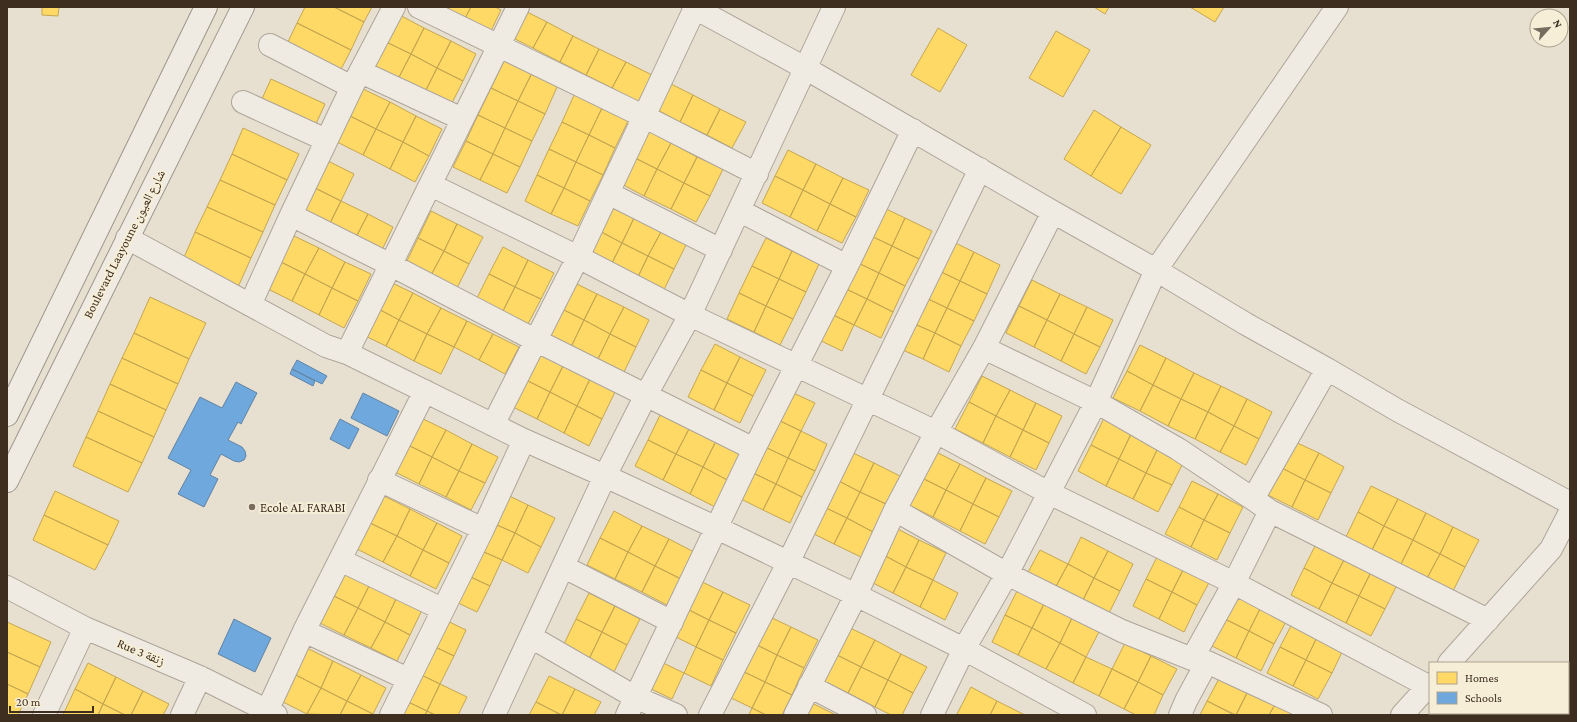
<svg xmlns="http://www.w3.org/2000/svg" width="1577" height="722" viewBox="0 0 1577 722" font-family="'Crimson Pro','Noto Naskh Arabic',serif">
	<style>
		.homes { fill: #ffd966; stroke: #c5a651 }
		.schools { fill: #6fa8dc; stroke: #6083a4 }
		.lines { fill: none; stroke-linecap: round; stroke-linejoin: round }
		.street-casing { stroke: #ada599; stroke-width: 24 }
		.secondary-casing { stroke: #9c958a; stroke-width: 24 }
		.street { stroke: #efebe3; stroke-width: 22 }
		.secondary { stroke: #efebe3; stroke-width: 22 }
		.poi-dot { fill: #786c5e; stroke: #f7eed8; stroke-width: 1.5 }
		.labels { text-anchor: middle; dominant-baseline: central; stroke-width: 4; stroke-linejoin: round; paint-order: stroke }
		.street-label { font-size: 13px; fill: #3d2e20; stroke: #f7eed8 }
		.poi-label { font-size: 13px; fill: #3d2e20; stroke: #f7eed8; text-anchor: start }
	</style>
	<rect width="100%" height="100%" fill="#e7e0d1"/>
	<path class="homes" d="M42,7H59L58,16L42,15Z
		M305,7H334L364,22L351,50L297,23Z
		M334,7H372L364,22Z
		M438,7H471L462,24Z
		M471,7H495L501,10L488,37L462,24Z
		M1094,7H1109L1105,14Z
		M1190,7H1224L1215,22Z
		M519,8L547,22L533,48L505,34Z
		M396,13L424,28L411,54L382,40Z
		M547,22L573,36L560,62L533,48Z
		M297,23L351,50L338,75L285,48Z
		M424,28L451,41L437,68L411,54Z
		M938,28L967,45L940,92L911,75Z
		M1056,31L1090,50L1063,97L1029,78Z
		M573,36L599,49L586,75L560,62Z
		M382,40L411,54L397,81L369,67Z
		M451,41L476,54L463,81L437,68Z
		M599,49L626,62L612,88L586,75Z
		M411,54L437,68L424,94L397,81Z
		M505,59L532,73L518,101L491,88Z
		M626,62L652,75L638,102L612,88Z
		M437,68L463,81L450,107L424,94Z
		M532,73L558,85L545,114L518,101Z
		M271,79L325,104L315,126L261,101Z
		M665,81L693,95L680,122L652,107Z
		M361,88L390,102L376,129L348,115Z
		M491,88L518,101L505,128L478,115Z
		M575,93L603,106L589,135L562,122Z
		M693,95L720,109L707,135L680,122Z
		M518,101L545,114L532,141L505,128Z
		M390,102L416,116L403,142L376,129Z
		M603,106L629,119L615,148L589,135Z
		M720,109L746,122L732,148L707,135Z
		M1094,110L1121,127L1091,176L1064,159Z
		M348,115L376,129L363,155L335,141Z
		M478,115L505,128L493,154L466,141Z
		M416,116L442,129L429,156L403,142Z
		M562,122L589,135L576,162L549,149Z
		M1121,127L1151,145L1121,194L1091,176Z
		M243,128L299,154L287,180L232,154Z
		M505,128L532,141L520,167L493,154Z
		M643,128L671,143L657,169L629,155Z
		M376,129L403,142L390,169L363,155Z
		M589,135L615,148L603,175L576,162Z
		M466,141L493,154L480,180L453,167Z
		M403,142L429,156L415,182L390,169Z
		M671,143L697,157L684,183L657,169Z
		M549,149L576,162L564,188L537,175Z
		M788,150L816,164L803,190L775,176Z
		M232,154L287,180L275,205L220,180Z
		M493,154L520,167L507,193L480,180Z
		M629,155L657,169L644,196L616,181Z
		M697,157L723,169L710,196L684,183Z
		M326,160L354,174L341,201L313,187Z
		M576,162L603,175L590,201L564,188Z
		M816,164L843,178L830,204L803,190Z
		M657,169L684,183L671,209L644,196Z
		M537,175L564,188L551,214L525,201Z
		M775,176L803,190L790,217L762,203Z
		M843,178L869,190L856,217L830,204Z
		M220,180L275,205L263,232L207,207Z
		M684,183L710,196L696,222L671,209Z
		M313,187L341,201L328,227L300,213Z
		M564,188L590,201L578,226L551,214Z
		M803,190L830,204L817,231L790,217Z
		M341,201L368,214L354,241L328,227Z
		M607,202L635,216L622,243L594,228Z
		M830,204L856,217L842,243L817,231Z
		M878,205L905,218L892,246L865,233Z
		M207,207L263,232L251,258L195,232Z
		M431,211L457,224L444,251L418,238Z
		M368,214L393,227L380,254L354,241Z
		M635,216L662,230L648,256L622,243Z
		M905,218L932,231L919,259L892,246Z
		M457,224L483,237L469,264L444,251Z
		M594,228L622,243L609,269L581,255Z
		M662,230L687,243L674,269L648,256Z
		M195,232L251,258L238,287L182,262Z
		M865,233L892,246L879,273L852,260Z
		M290,234L319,248L305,274L277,260Z
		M418,238L444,251L430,277L405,265Z
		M766,238L792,251L779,279L752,266Z
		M947,239L974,252L960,281L933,268Z
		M622,243L648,256L635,283L609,269Z
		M892,246L919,259L905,286L879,273Z
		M503,247L528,260L515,287L489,274Z
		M319,248L345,262L332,288L305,274Z
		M444,251L469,264L456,290L430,277Z
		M792,251L819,264L806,292L779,279Z
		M974,252L1000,265L987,294L960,281Z
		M648,256L674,269L661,296L635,283Z
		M277,260L305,274L292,301L264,287Z
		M528,260L554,273L541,299L515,287Z
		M852,260L879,273L867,299L840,286Z
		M345,262L371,274L358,301L332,288Z
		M752,266L779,279L766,306L739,293Z
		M933,268L960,281L947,308L920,295Z
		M879,273L905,286L893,312L867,299Z
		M305,274L332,288L319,315L292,301Z
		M489,274L515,287L502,313L476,300Z
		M779,279L806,292L793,319L766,306Z
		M386,280L413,293L399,320L373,306Z
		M569,280L597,294L584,320L556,306Z
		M1032,280L1060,294L1047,320L1019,306Z
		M960,281L987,294L974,321L947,308Z
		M840,286L867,299L854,325L827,312Z
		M515,287L541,299L527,326L502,313Z
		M332,288L358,301L344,328L319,315Z
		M413,293L441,308L427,334L399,320Z
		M739,293L766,306L754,332L727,319Z
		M597,294L624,307L610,334L584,320Z
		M1060,294L1087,307L1074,334L1047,320Z
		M920,295L947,308L935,333L908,321Z
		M150,297L206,323L189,359L134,333Z
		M867,299L893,312L881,338L854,325Z
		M373,306L399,320L386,346L359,333Z
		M556,306L584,320L571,347L542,333Z
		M766,306L793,319L780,345L754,332Z
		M1019,306L1047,320L1034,347L1006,333Z
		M624,307L649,320L636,347L610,334Z
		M1087,307L1113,320L1100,347L1074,334Z
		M441,308L467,321L454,347L427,334Z
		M947,308L974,321L961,346L935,333Z
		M827,312L854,325L842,351L815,338Z
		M399,320L427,334L414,361L386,346Z
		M584,320L610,334L597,361L571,347Z
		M1047,320L1074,334L1061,361L1034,347Z
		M467,321L493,334L479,360L454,347Z
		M908,321L935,333L923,359L896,347Z
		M134,333L189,359L178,384L122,358Z
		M935,333L961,346L949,372L923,359Z
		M427,334L454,347L441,374L414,361Z
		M493,334L519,347L505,374L479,360Z
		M610,334L636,347L623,374L597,361Z
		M1074,334L1100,347L1086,374L1061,361Z
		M715,344L740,357L727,383L701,370Z
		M1140,345L1166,358L1153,385L1127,371Z
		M535,352L563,366L550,392L522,378Z
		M740,357L766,370L753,396L727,383Z
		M122,358L178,384L166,410L110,384Z
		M1166,358L1194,373L1181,399L1153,385Z
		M563,366L590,379L577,406L550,392Z
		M701,370L727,383L714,410L688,397Z
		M1127,371L1153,385L1140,411L1113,398Z
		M1194,373L1221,386L1208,412L1181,399Z
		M982,376L1010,390L996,416L969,402Z
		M522,378L550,392L537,419L509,405Z
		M590,379L615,392L602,419L577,406Z
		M727,383L753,396L740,423L714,410Z
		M110,384L166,410L154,437L98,411Z
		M1153,385L1181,399L1168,426L1140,411Z
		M1221,386L1247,399L1234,426L1208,412Z
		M787,390L815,403L801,431L774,418Z
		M1010,390L1036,403L1023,430L996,416Z
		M550,392L577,406L564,433L537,419Z
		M1181,399L1208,412L1195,439L1168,426Z
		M1247,399L1272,412L1259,439L1234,426Z
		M969,402L996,416L983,443L955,429Z
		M1036,403L1062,416L1049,443L1023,430Z
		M577,406L602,419L589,446L564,433Z
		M98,411L154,437L142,463L86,437Z
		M1208,412L1234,426L1220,452L1195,439Z
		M661,413L690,427L676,454L648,440Z
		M417,416L446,430L432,457L404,443Z
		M996,416L1023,430L1010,457L983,443Z
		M774,418L801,431L788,458L761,445Z
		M1104,418L1132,432L1119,459L1091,445Z
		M1234,426L1259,439L1246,465L1220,452Z
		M690,427L716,441L703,467L676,454Z
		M446,430L472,444L459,471L432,457Z
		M1023,430L1049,443L1036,470L1010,457Z
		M801,431L827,444L815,471L788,458Z
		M1132,432L1159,446L1146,473L1119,459Z
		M86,437L142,463L128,492L73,466Z
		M648,440L676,454L663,480L635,466Z
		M716,441L742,454L729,481L703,467Z
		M1293,441L1319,453L1305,480L1280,467Z
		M404,443L432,457L419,484L391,470Z
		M472,444L498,457L485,483L459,471Z
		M761,445L788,458L776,484L749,471Z
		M1091,445L1119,459L1106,486L1078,471Z
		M1159,446L1185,459L1172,485L1146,473Z
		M847,450L874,463L860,492L833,478Z
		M932,450L960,464L946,490L918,476Z
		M1319,453L1344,467L1331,493L1305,480Z
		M676,454L703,467L690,494L663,480Z
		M432,457L459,471L446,497L419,484Z
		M788,458L815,471L802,497L776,484Z
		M1119,459L1146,473L1133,499L1106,486Z
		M874,463L900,476L886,504L860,492Z
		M960,464L986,478L973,504L946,490Z
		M703,467L729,481L715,507L690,494Z
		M1280,467L1305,480L1292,507L1266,494Z
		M459,471L485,483L471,510L446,497Z
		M749,471L776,484L763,510L737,497Z
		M1146,473L1172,485L1158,512L1133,499Z
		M918,476L946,490L933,517L905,503Z
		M833,478L860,492L847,518L820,505Z
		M986,478L1012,491L999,517L973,504Z
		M1305,480L1331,493L1318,520L1292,507Z
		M1192,481L1218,494L1204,520L1179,507Z
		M776,484L802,497L790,523L763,510Z
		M1371,486L1398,499L1384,526L1358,512Z
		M946,490L973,504L960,531L933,517Z
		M55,491L119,521L108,545L44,515Z
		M501,492L528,505L515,533L488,521Z
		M860,492L886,504L873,532L847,518Z
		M1218,494L1243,507L1230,533L1204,520Z
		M382,495L410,509L397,536L368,522Z
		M1398,499L1426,513L1413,540L1384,526Z
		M973,504L999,517L985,544L960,531Z
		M528,505L555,518L541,547L515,533Z
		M820,505L847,518L834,544L808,531Z
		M1179,507L1204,520L1191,547L1165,534Z
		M410,509L437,523L423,550L397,536Z
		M614,511L642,526L628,552L600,538Z
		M1358,512L1384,526L1371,552L1345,539Z
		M1426,513L1453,527L1440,554L1413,540Z
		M44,515L108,545L95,570L33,540Z
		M847,518L873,532L861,557L834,544Z
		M1204,520L1230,533L1217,560L1191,547Z
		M488,521L515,533L502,560L475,548Z
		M368,522L397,536L383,562L355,548Z
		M437,523L462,536L449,563L423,550Z
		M642,526L669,539L655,566L628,552Z
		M892,526L919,540L906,567L878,552Z
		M1384,526L1413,540L1400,566L1371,552Z
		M1453,527L1479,540L1465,567L1440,554Z
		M515,533L541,547L528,573L502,560Z
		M397,536L423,550L410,576L383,562Z
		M1081,537L1108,551L1094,578L1068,564Z
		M600,538L628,552L615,579L587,565Z
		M669,539L694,552L681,579L655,566Z
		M919,540L946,553L933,580L906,567Z
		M1413,540L1440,554L1426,580L1400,566Z
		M1317,542L1346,556L1332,583L1304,568Z
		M475,548L502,560L490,586L462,573Z
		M423,550L449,563L436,589L410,576Z
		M1040,550L1068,564L1054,590L1026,576Z
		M1108,551L1133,564L1120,591L1094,578Z
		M628,552L655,566L642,592L615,579Z
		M878,552L906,567L893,593L865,579Z
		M1159,553L1185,566L1172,592L1146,579Z
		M1440,554L1465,567L1452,593L1426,580Z
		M1346,556L1372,570L1359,596L1332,583Z
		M1068,564L1094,578L1081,604L1054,590Z
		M655,566L681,579L667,605L642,592Z
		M1185,566L1211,579L1197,605L1172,592Z
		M343,567L371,582L358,608L330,594Z
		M906,567L933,580L920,607L893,593Z
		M1304,568L1332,583L1319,609L1291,595Z
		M1372,570L1398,583L1385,609L1359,596Z
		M462,573L490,586L477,612L450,599Z
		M1094,578L1120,591L1107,617L1081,604Z
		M696,579L723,592L709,620L683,607Z
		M1146,579L1172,592L1159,619L1133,606Z
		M933,580L958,593L945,620L920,607Z
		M371,582L398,595L385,622L358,608Z
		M1332,583L1359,596L1346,623L1319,609Z
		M1018,589L1045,602L1032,628L1005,615Z
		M723,592L750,605L736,633L709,620Z
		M1172,592L1197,605L1184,632L1159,619Z
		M1237,592L1262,605L1249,631L1223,618Z
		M589,593L615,606L602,632L576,619Z
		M330,594L358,608L344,635L316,621Z
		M398,595L423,608L410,635L385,622Z
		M1359,596L1385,609L1371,636L1346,623Z
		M1045,602L1073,616L1060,643L1032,628Z
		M1262,605L1288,618L1274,644L1249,631Z
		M615,606L640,619L627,645L602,632Z
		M683,607L709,620L696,647L670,634Z
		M358,608L385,622L371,648L344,635Z
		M764,614L791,627L777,655L751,642Z
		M1005,615L1032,628L1018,655L992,642Z
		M1073,616L1100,630L1086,657L1060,643Z
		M439,617L466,630L454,656L427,643Z
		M1223,618L1249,631L1236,658L1210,645Z
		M576,619L602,632L589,659L563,646Z
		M709,620L736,633L723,660L696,647Z
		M1294,620L1319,633L1306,660L1280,647Z
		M7,622L51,642L40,667L7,652Z
		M385,622L410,635L397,661L371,648Z
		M846,626L875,640L861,667L833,653Z
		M791,627L818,640L804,668L777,655Z
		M1032,628L1060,643L1046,669L1018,655Z
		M1249,631L1274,644L1261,671L1236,658Z
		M602,632L627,645L614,672L589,659Z
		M1319,633L1345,646L1332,673L1306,660Z
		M875,640L901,654L888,680L861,667Z
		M751,642L777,655L765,682L738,669Z
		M427,643L454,656L440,684L413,671Z
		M1060,643L1086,657L1073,683L1046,669Z
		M1125,643L1151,656L1138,682L1112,669Z
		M305,647L333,661L321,688L292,673Z
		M696,647L723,660L711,686L684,673Z
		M1280,647L1306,660L1293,686L1267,673Z
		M7,652L40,667L28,694L7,684Z
		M833,653L861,667L848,693L820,679Z
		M901,654L927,667L913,693L888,680Z
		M777,655L804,668L792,695L765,682Z
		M1151,656L1177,669L1163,695L1138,682Z
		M1086,657L1112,669L1099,696L1073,683Z
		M657,660L684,673L672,699L645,686Z
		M1306,660L1332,673L1318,699L1293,686Z
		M333,661L361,675L347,701L321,688Z
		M88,663L116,677L103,704L75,689Z
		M861,667L888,680L875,707L848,693Z
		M738,669L765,682L752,708L725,695Z
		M1112,669L1138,682L1124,709L1099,696Z
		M413,671L440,684L427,711L400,698Z
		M292,673L321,688L307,714L279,700Z
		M361,675L386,688L373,714L347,701Z
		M1221,675L1249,689L1236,715L1207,701Z
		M549,676L575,689L562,715L536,702Z
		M116,677L143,691L131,715H125L103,704Z
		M888,680L913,693L902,715H891L875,707Z
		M765,682L792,695L782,715H766L752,708Z
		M1138,682L1163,695L1154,715H1136L1124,709Z
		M7,684L28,694L18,715H7Z
		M440,684L467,697L458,715H435L427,711Z
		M971,687L997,701L990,715H960L957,714Z
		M321,688L347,701L340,715L307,714Z
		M75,689L103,704L98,715H63Z
		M575,689L601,702L594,715H562Z
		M1249,689L1276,703L1269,715H1236Z
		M143,691L169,704L163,715H131Z
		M400,698L427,711L425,715H393Z
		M347,701L373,714L372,715H340Z
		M997,701L1025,715H990Z
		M1207,701L1234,715H1200Z
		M536,702L561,715H529Z
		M810,702L836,715H803Z
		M1276,703L1300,715H1269Z
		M103,704L125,715H98Z
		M752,708L766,715H749Z
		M427,711L435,715H425Z"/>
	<path class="schools" d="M297,360L327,376L322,384L292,369Z
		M292,369L315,381L313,386L290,374Z
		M236,382L257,393L241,424L238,422L228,440L242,447L245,451L246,456L244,460L239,462L234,461L221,454L210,475L218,479L204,507L178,494L191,470L168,458L200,397L222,408Z
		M363,393L399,411L387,436L351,418Z
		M340,419L359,429L349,449L330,439Z
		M234,619L271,638L255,672L218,654Z"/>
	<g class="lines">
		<defs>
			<path id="street" d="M419,7L643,116L757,174
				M693,7L805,68L1053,212L1156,270L1246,324L1327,369L1397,410L1570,503
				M270,45L352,87
				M361,72L462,119
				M243,102L326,140
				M431,185L578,257L690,315L936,432L1049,493L1234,583L1428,686
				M608,193L721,250
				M740,211L847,266
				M291,215L391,265L537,341L754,449
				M127,238L326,346L347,353L524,440L605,476L717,528L856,595L964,649L1085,715
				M250,305L291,215L352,87L394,7
				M984,348L1096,402L1178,449L1253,499
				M347,353L518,7
				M493,425L578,257L695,8
				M379,480L483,529
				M895,510L1007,574L1122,631L1192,659
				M1270,511L1488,620
				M340,560L442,609
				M564,567L672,622
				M7,587L85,628L200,677L276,715
				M304,631L408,679
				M531,637L635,697L676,715
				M1207,662L1321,715
				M1449,663L1551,549L1570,512
				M809,686L865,715
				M267,711L304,631L425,391
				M44,715L85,628
				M182,715L200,677
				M391,715L483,529L524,440
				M494,715L605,476L646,395L690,315L834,7
				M627,715L754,449L847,266L913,130
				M710,715L788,563L980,169
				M795,715L856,595L895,510L936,432L984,348L1053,212
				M932,715L964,649L1007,574L1096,402L1156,270L1337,7
				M1180,715L1186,701L1207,662L1192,659L1234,583L1270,511L1253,499L1327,369
				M1402,715L1430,684"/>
			<path id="secondary" d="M7,415L206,7
				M7,481L243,7"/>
		</defs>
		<use href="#street" class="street-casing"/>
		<use href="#secondary" class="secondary-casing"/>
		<use href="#street" class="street"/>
		<use href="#secondary" class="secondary"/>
	</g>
	<circle class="poi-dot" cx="252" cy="507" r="4"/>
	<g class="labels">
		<g class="street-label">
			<text transform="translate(124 244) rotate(-63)">Boulevard Laayoune شارع العيون</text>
			<text transform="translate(141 652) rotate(23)">Rue 3 زنقة</text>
		</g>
		<g class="poi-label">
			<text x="260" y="507">Ecole AL FARABI</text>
		</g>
	</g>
	<rect width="1577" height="722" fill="none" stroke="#3d2e20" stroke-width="16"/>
	<rect x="1429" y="662" width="140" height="52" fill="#f7eed8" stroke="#ada18e"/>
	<rect x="1437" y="672" width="20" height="12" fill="#ffd966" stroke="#ada18e"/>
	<text x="1465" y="682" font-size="12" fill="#3d2e20">Homes</text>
	<rect x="1437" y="692" width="20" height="12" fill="#6fa8dc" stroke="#ada18e"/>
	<text x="1465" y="702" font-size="12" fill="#3d2e20">Schools</text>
	<g transform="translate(1549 28) rotate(63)"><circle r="19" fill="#f7eed8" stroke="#ada18e"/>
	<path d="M0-3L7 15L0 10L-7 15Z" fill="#786c5e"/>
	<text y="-6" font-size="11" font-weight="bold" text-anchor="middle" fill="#3d2e20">N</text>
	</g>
	<path d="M10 706v6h83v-6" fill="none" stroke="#3d2e20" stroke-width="2"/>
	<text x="16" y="706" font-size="12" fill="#3d2e20" stroke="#f7eed8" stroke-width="3" paint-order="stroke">20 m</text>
</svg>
